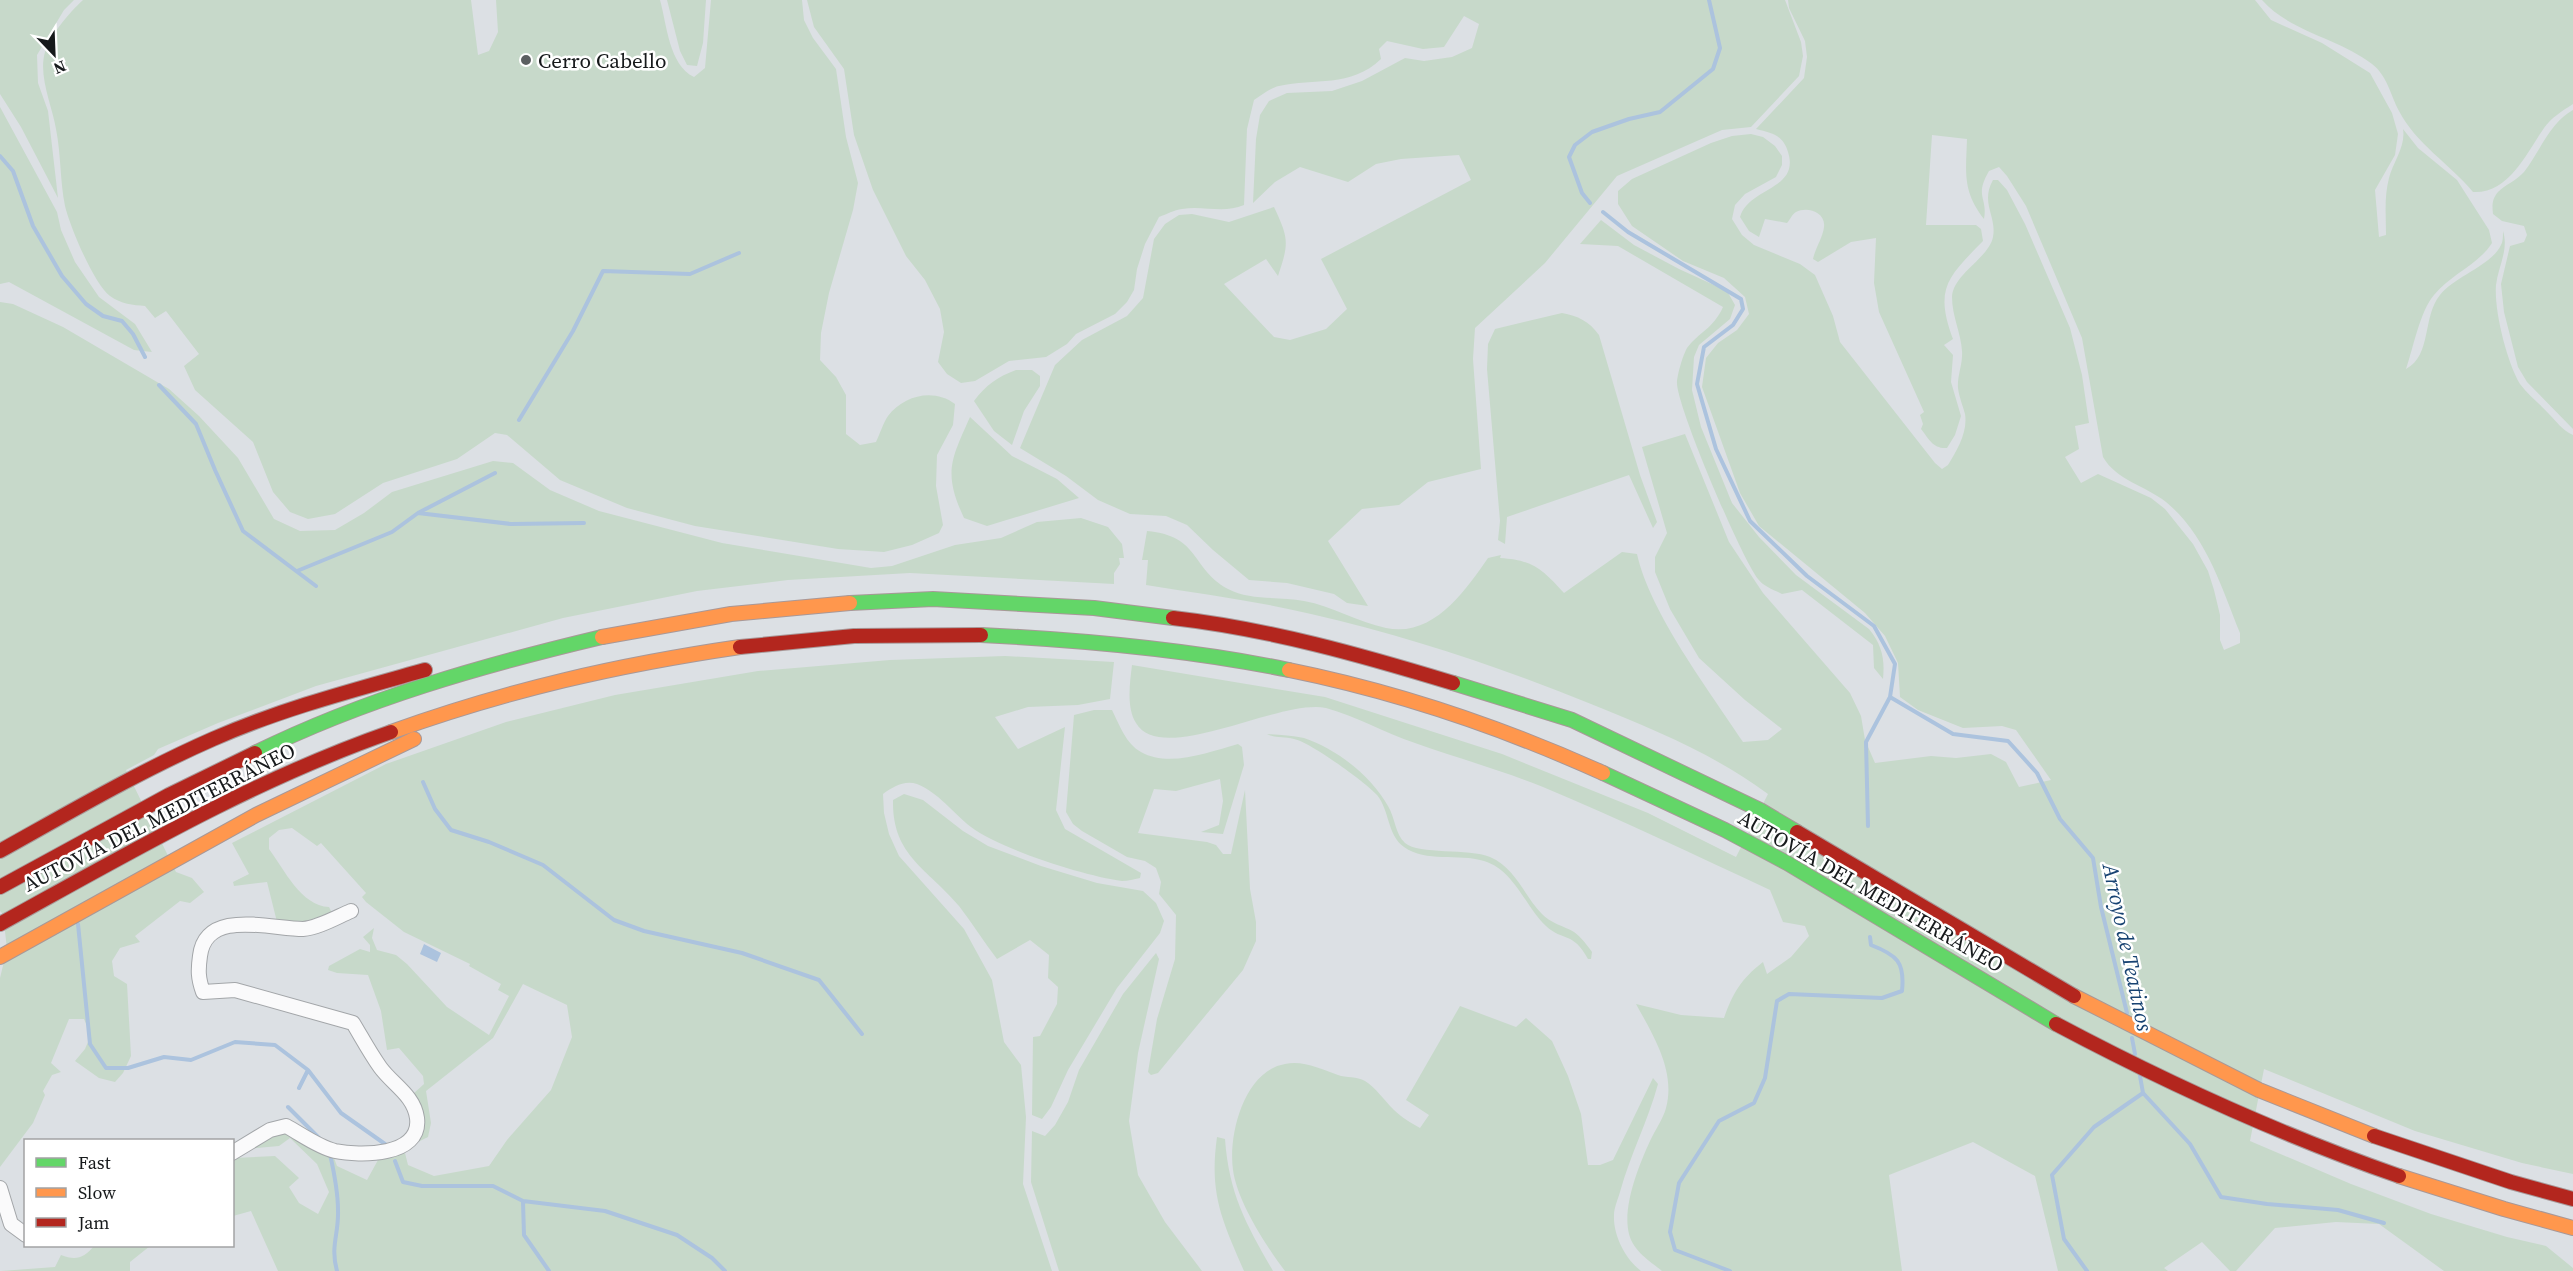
<svg xmlns="http://www.w3.org/2000/svg" width="2573" height="1271" viewBox="0 0 2573 1271" font-family="'Source Serif 4',serif">
	<style>
		.green { fill: #c7d9ca }
		.water { fill: #acc3de }
		.lines { fill: none; stroke-linecap: round; stroke-linejoin: round }
		.stream { stroke: #acc3de; stroke-width: 4 }
		.street-casing { stroke: #a3a6a9; stroke-width: 16 }
		.fast-casing { stroke: #a89898; stroke-width: 16 }
		.slow-casing { stroke: #a89898; stroke-width: 16 }
		.jam-casing { stroke: #a89898; stroke-width: 16 }
		.street { stroke: #fafafb; stroke-width: 14 }
		.fast { stroke: #63d668; stroke-width: 14 }
		.slow { stroke: #ff974d; stroke-width: 14 }
		.jam { stroke: #b3261e; stroke-width: 14 }
		.poi-dot { fill: #5b5f61; stroke: #fff; stroke-width: 2 }
		.labels { text-anchor: middle; dominant-baseline: central; stroke-width: 5; stroke-linejoin: round; paint-order: stroke }
		.poi-label { font-size: 21px; fill: #16191b; stroke: #fff; text-anchor: start }
		.street-label { font-size: 21px; fill: #16191b; stroke: #fff }
		.water-label { font-size: 22px; font-style: italic; fill: #184372; stroke: #fff }
	</style>
	<rect width="100%" height="100%" fill="#dce0e4"/>
	<path class="green" d="M0,0H74L64,10L37,55L38,83L48,111L58,198L21,127L0,94Z
		M83,0H471L478,55L489,51L498,32L496,0H660C667,25 669,65 694,77L705,68L711,0H802L804,20L813,38L836,69L846,137L858,183L853,210L829,293L821,333L820,360L836,377L846,395V434L860,445L876,442C880,434 883,423 888,416C904,395 934,388 955,404L953,425L937,455L936,486L943,525L939,533L912,545L884,552L838,549L695,526L627,508L560,480L507,435L495,433L457,459L383,483L335,514L308,519L290,512L273,492L253,442L195,390L184,366L199,354L166,311L155,318L145,306C133,305 121,304 110,296C94,284 70,227 65,206C60,181 61,154 56,129C52,105 38,76 45,52C51,34 69,13 83,0Z
		M667,0H706L703,43L697,66L687,65L680,51Z
		M807,0H1785L1801,42L1803,56L1799,76L1751,127L1722,130L1617,176L1545,263L1475,328L1473,359L1481,469L1428,482L1399,505L1362,509L1328,541L1368,606L1347,603L1334,594L1287,583L1249,580L1213,550L1187,525L1166,516L1130,514L1098,500L1066,476L1020,448L1055,365L1082,340L1127,316L1143,298L1154,239L1165,224L1179,215L1192,214L1229,222L1274,207C1289,239 1289,243 1278,276L1266,259L1224,284L1274,337L1290,340L1326,329L1347,309L1321,259L1471,180L1459,155L1401,159L1376,164L1348,182L1300,167L1275,182L1253,203L1256,139L1260,115L1269,101L1287,93L1332,91L1362,81L1405,58L1424,61L1452,57L1472,48L1479,24L1464,16L1444,47L1423,49L1387,41L1379,49L1381,59C1351,88 1314,78 1279,86C1270,88 1262,95 1254,100L1247,129L1244,205C1223,214 1203,205 1182,209C1174,210 1167,214 1159,217L1145,244L1137,269L1134,290L1127,302L1115,314L1076,334L1067,344L1046,357L1009,361L975,381L961,383L947,374L938,362L944,332L940,309L925,280L906,256L873,190L854,135L844,69L814,27Z
		M1788,0H2255L2271,20L2322,43L2370,73L2392,113L2398,134L2395,155L2375,190L2379,237L2386,235C2386,216 2384,197 2389,178C2393,162 2406,146 2403,129L2418,148L2457,180L2489,230L2492,243C2478,265 2451,274 2434,295C2420,311 2413,349 2406,369C2432,355 2422,317 2440,295C2455,276 2491,266 2501,245C2503,242 2503,236 2503,231C2509,250 2498,267 2496,285C2494,311 2507,362 2520,384C2528,395 2540,404 2549,414C2557,422 2562,430 2573,435V1174L2522,1163L2415,1131L2264,1069L2250,1141L2351,1184L2431,1214L2507,1237L2546,1246L2573,1268V1271H2444L2379,1224L2336,1222L2275,1228L2236,1271H2230L2202,1242L2164,1268L2168,1271H2058L2035,1176L1973,1142L1889,1175L1902,1271H1662C1650,1261 1633,1251 1629,1234C1622,1207 1639,1165 1650,1141C1655,1130 1663,1119 1666,1108C1676,1071 1653,1035 1636,1004L1681,1015L1724,1018C1733,993 1741,979 1763,962L1767,974L1791,957L1809,936L1805,926L1783,922L1770,890C1695,855 1620,819 1543,787C1501,770 1457,758 1415,743C1385,733 1356,716 1326,708C1280,698 1162,767 1136,723C1126,707 1130,682 1132,665L1325,697L1502,754L1648,813L1736,857L1768,794C1712,753 1655,730 1591,704C1500,667 1407,636 1311,614C1257,601 1201,594 1146,585L1148,560H1142L1147,531C1201,536 1190,568 1228,589C1250,601 1280,596 1304,601C1332,606 1358,622 1386,628C1433,638 1465,591 1488,558L1501,555L1500,558C1533,560 1542,569 1564,593L1622,552L1637,554C1650,613 1709,690 1743,742L1768,740L1782,729L1745,700L1699,658L1670,609L1655,572V557L1667,533L1642,447L1685,434L1729,542L1763,593L1850,693L1861,716L1865,740L1875,763L1931,756L1956,758L1991,754L2006,762L2019,787L2051,780L2016,730L2002,726L1963,728L1918,710L1900,697L1898,663L1885,636L1865,613L1759,526L1740,493L1702,387L1706,358L1718,343L1737,330L1749,314L1745,297L1724,278L1683,261L1632,226L1618,204V191L1632,179L1711,143L1732,136L1751,134L1763,137L1775,146L1782,156V165L1776,177L1745,194L1735,205L1732,219L1742,235L1754,245L1800,264L1815,275L1833,316L1840,342L1935,463L1942,469L1948,465C1957,450 1968,432 1965,414C1963,406 1959,397 1958,388C1957,376 1963,364 1962,351C1961,333 1952,316 1952,297C1953,274 1989,258 1993,237C1997,216 1980,203 1993,180H1998L2007,190L2025,224L2070,328L2082,375L2089,423L2075,426L2079,449L2065,457L2081,483L2098,474L2151,498L2165,509L2193,544L2208,571L2214,590L2220,615V640L2224,650L2240,643V633C2221,586 2206,535 2166,502C2146,486 2116,480 2103,457L2082,338L2026,206L2007,176L1999,167L1989,171C1974,197 1988,197 1984,219C1962,191 1966,172 1967,139L1932,135L1926,225H1976L1981,229L1983,241C1948,277 1934,288 1953,339L1944,345L1953,355L1951,382L1961,416L1955,435L1947,448C1933,449 1929,439 1921,429L1923,424L1920,415L1924,412L1879,312L1874,283L1876,238L1851,242L1818,262L1813,259C1815,249 1823,237 1824,227C1826,212 1807,206 1796,212C1792,214 1790,220 1787,223L1765,219L1759,237L1749,231L1740,217C1749,187 1800,190 1788,152C1783,135 1772,133 1756,129L1804,78L1807,57L1805,41L1789,8Z
		M2262,0H2573V104C2562,111 2551,118 2544,128C2527,152 2509,194 2473,192C2450,164 2416,144 2399,111C2391,96 2387,75 2372,64C2339,38 2290,32 2262,0Z
		M0,107L57,212L61,230L75,262L99,297L135,324L152,352L134,350L9,282L0,284Z
		M2573,110V429L2527,382L2518,367L2504,312L2501,284L2510,246L2524,242L2527,235L2524,226L2502,221L2493,214C2492,205 2492,199 2498,192C2506,184 2516,181 2524,172C2539,153 2550,122 2573,110Z
		M1601,220L1634,245L1679,269L1727,291L1735,305L1730,319L1699,345L1694,357L1692,390L1701,427L1732,503L1759,537L1796,575L1869,629C1882,645 1885,659 1883,679L1874,668L1873,645L1802,590L1782,594C1774,590 1763,586 1758,579C1742,559 1677,407 1677,383C1677,375 1683,355 1687,348C1699,332 1713,329 1723,307L1618,246L1580,244Z
		M0,302L13,304L63,327L169,389L199,416L238,458L274,519L300,531L335,530L364,513L392,492L493,461L513,463L550,490L599,511L722,543L871,568L892,566L955,545L1001,538L1037,522L1081,518L1108,527L1122,544L1124,558H1119L1120,564L1114,573V584L910,573L788,580L697,591L563,618L316,686L218,723L158,749L154,755L126,770L176,872L192,878L204,892L190,903L180,901L135,936L140,942L120,948L112,961L114,976L127,984L131,1056L123,1073L115,1082L99,1078L75,1061L85,1049L91,1035L84,1019H69L51,1063L61,1072L52,1075L43,1091L45,1095L33,1123L0,1167V978L7,949L3,914L0,911Z
		M1562,313C1578,316 1589,321 1599,335L1640,475L1657,522L1653,528L1629,475L1507,517L1505,544L1498,540L1500,521L1487,369L1488,344L1495,329Z
		M1016,370H1032L1040,376V386L1024,411L1012,445L994,431L974,401C986,385 997,377 1016,370Z
		M970,417L1012,456L1057,479L1079,498L987,526L964,518C943,473 951,460 970,417Z
		M1005,656L1114,662L1110,699L1078,705L1028,707L995,717L1018,749L1065,727L1056,810L1065,829L1141,873L1140,878C1134,879 1128,881 1122,881C1084,876 1000,849 971,827C952,812 939,793 917,784C904,780 893,787 883,794L884,813L889,834L899,856L964,929L992,980L1004,1042L1021,1065L1026,1117L1023,1184L1052,1271H278L251,1211L233,1216V1158L275,1156L299,1178L289,1187L299,1203L318,1214L329,1192L317,1164L290,1138L279,1146L247,1149L268,1135L288,1131L334,1158L337,1166L367,1180L378,1160L405,1153L408,1165L434,1176L489,1166L507,1140L551,1090L572,1037L567,1005L523,984L493,1038L426,1091L431,1123L428,1137L418,1142L421,1127L413,1094L424,1084L423,1076L399,1048L387,1050L381,1011L368,975L337,973L328,970L329,966L360,949L370,952V945L363,937L374,928L372,938L377,950L396,955L407,964L447,1007L489,1035L509,996L498,990L501,984L469,966L470,964L404,932L366,902L362,897L366,893L321,843L317,846L292,828L279,830L269,838V849C284,869 301,906 329,907L332,913L306,921L277,922L267,882L234,886L233,882L249,874L232,843L386,764L506,722L615,695L758,671L890,660Z
		M1094,710H1112C1119,724 1126,744 1141,752C1169,768 1209,752 1238,744L1242,747L1244,765L1223,834L1201,832L1219,825L1223,801L1220,779L1176,791L1154,789L1138,833L1207,842L1216,845L1223,854H1231L1245,790L1250,889L1256,922V941L1243,970L1158,1073L1151,1075L1148,1072L1157,1019L1175,959L1176,915L1159,894L1161,882L1156,868L1145,861L1127,857L1082,831L1073,824L1066,812L1074,715Z
		M1267,734C1279,735 1292,735 1304,738C1337,749 1371,776 1388,806C1395,817 1395,834 1405,843C1419,855 1469,848 1490,857C1516,868 1524,896 1542,914C1550,923 1564,926 1574,932C1581,937 1587,945 1592,952L1591,959H1588C1573,931 1563,942 1546,926C1525,906 1514,870 1484,861C1458,853 1426,863 1404,847C1387,835 1390,811 1377,795C1365,782 1310,742 1294,739C1284,736 1277,739 1267,734Z
		M904,794L923,800L963,831L988,846L1041,866L1097,883L1143,891L1156,903L1164,921L1160,933L1117,988L1068,1070L1051,1107L1042,1119L1032,1115L1033,1037L1040,1036L1057,1004L1058,987L1048,978L1049,955L1030,940L997,959C984,942 972,923 959,906C927,868 892,856 893,800Z
		M1156,953L1159,959L1138,1053L1129,1121L1138,1175L1165,1222L1202,1271H1059L1031,1182L1032,1131L1045,1136L1055,1125L1068,1102L1079,1070L1123,994Z
		M1460,1006L1516,1027L1526,1018L1552,1041L1568,1076L1581,1114L1588,1165H1600L1613,1160L1653,1078L1658,1084C1648,1121 1630,1155 1620,1192C1618,1199 1614,1208 1614,1215C1613,1235 1625,1259 1641,1271H1285C1266,1246 1237,1201 1233,1170C1228,1135 1244,1071 1285,1064C1303,1060 1321,1069 1338,1075C1346,1078 1357,1076 1365,1081C1376,1088 1384,1100 1394,1110C1401,1117 1411,1123 1420,1128L1429,1115L1406,1100Z
		M1217,1137L1225,1139C1229,1194 1246,1224 1273,1271H1244C1222,1220 1209,1194 1217,1137Z
		M94,1246H150L130,1262V1271H1L55,1267L61,1255C76,1261 84,1258 94,1246Z"/>
	<path class="water" d="M424,944L441,953L437,962L420,954Z"/>
	<g class="lines">
		<path class="stream" d="M0,156L13,171L33,226L62,276L86,304L103,316L122,321L133,334L145,357
			M1590,203L1582,193L1569,157L1575,145L1592,132L1629,119L1660,112L1713,69L1720,48L1709,0
			M1603,212L1628,232L1741,299L1743,309L1733,325L1704,347L1697,384L1716,449L1750,521L1807,576L1874,626L1895,664L1890,697L1953,734L2008,741L2037,773L2060,819L2093,858L2101,907L2127,1013
			M159,385L196,424L215,470L243,531L316,586
			M519,420L573,331L603,271L690,274L739,253
			M418,513L511,524L584,523
			M297,571L392,532L418,513L495,473
			M423,782L435,809L451,830L489,842L543,865L614,920L644,931L742,953L819,980L862,1034
			M1868,826L1866,742L1890,697
			M78,924L90,1044L106,1068H128L164,1057L191,1060L235,1042L275,1045L308,1070L341,1113L385,1144
			M2132,1038L2135,1054
			M299,1088L308,1070
			M2143,1093L2190,1144L2221,1197L2267,1204L2338,1210L2384,1223
			M288,1107L319,1138
			M330,1154C334,1172 338,1191 338,1210C339,1234 330,1246 337,1271
			M395,1161L403,1182L422,1186H493L523,1201L605,1211L677,1235L712,1258L725,1271
			M523,1202L524,1235L549,1271
			M1730,1271L1675,1250L1670,1232L1679,1183L1719,1121L1754,1103L1765,1078L1777,1001L1789,994L1882,998L1902,991C1905,962 1897,955 1871,945L1870,937
			M2087,1271L2064,1239L2052,1175L2094,1127L2143,1093L2140,1076"/>
		<defs>
			<path id="street" d="M232,1153L270,1130L286,1126C301,1134 318,1147 335,1151C359,1156 422,1157 417,1118C414,1095 392,1084 380,1067C370,1053 362,1038 353,1023L235,990L203,992C198,978 198,970 200,956C206,908 271,929 303,929C318,928 337,917 351,911
				M0,1188L11,1224L26,1235"/>
			<path id="fast" d="M850,603L933,599L1094,608L1173,618
				M981,635C1085,640 1187,649 1289,670
				M1453,683L1572,720L1760,810L1797,832
				M255,753C364,699 484,665 602,637
				M1603,773L1725,830L1787,863L2056,1024"/>
			<path id="slow" d="M602,637L731,614L850,603
				M1289,670C1398,692 1501,727 1603,773
				M391,732C508,690 617,665 740,647
				M0,957L256,815L414,739
				M2074,996L2259,1090L2374,1136
				M2399,1176L2504,1209L2573,1228"/>
			<path id="jam" d="M1173,618C1269,629 1361,655 1453,683
				M740,647L854,636L981,635
				M1797,832L2074,996
				M0,851C70,812 140,771 213,739C281,709 354,690 425,670
				M0,887L169,795L255,753
				M0,924C127,854 253,780 391,732
				M2056,1024C2167,1083 2281,1135 2399,1176
				M2374,1136L2511,1182L2573,1199"/>
		</defs>
		<use href="#street" class="street-casing"/>
		<use href="#fast" class="fast-casing"/>
		<use href="#slow" class="slow-casing"/>
		<use href="#jam" class="jam-casing"/>
		<use href="#street" class="street"/>
		<use href="#fast" class="fast"/>
		<use href="#slow" class="slow"/>
		<use href="#jam" class="jam"/>
	</g>
	<circle class="poi-dot" cx="526" cy="60" r="6"/>
	<g class="labels">
		<g class="poi-label">
			<text x="538" y="60">Cerro Cabello</text>
		</g>
		<g class="street-label">
			<text transform="translate(159 817) rotate(-27)">AUTOVÍA DEL MEDITERRÁNEO</text>
			<text transform="translate(1871 891) rotate(30)">AUTOVÍA DEL MEDITERRÁNEO</text>
		</g>
		<g class="water-label">
			<text transform="translate(2128 947) rotate(78)">Arroyo de Teatinos</text>
		</g>
	</g>
	<rect x="24" y="1139" width="210" height="108" fill="#ffffff" stroke="#a2a3a4" stroke-width="1.5"/>
	<rect x="36" y="1158" width="30" height="9" fill="#63d668" stroke="#a2a3a4" stroke-width="1.5"/>
	<text x="78" y="1169" font-size="18" fill="#16191b">Fast</text>
	<rect x="36" y="1188" width="30" height="9" fill="#ff974d" stroke="#a2a3a4" stroke-width="1.5"/>
	<text x="78" y="1199" font-size="18" fill="#16191b">Slow</text>
	<rect x="36" y="1218" width="30" height="9" fill="#b3261e" stroke="#a2a3a4" stroke-width="1.5"/>
	<text x="78" y="1229" font-size="18" fill="#16191b">Jam</text>
	<g transform="translate(54 54) rotate(157)" stroke="#ffffff" stroke-width="4.5" paint-order="stroke">
	<path d="M0-4.5L10 22L0 15L-10 22Z" fill="#16191b"/>
	<text y="-9" font-size="16" font-weight="bold" text-anchor="middle" fill="#16191b">N</text>
	</g>
</svg>
